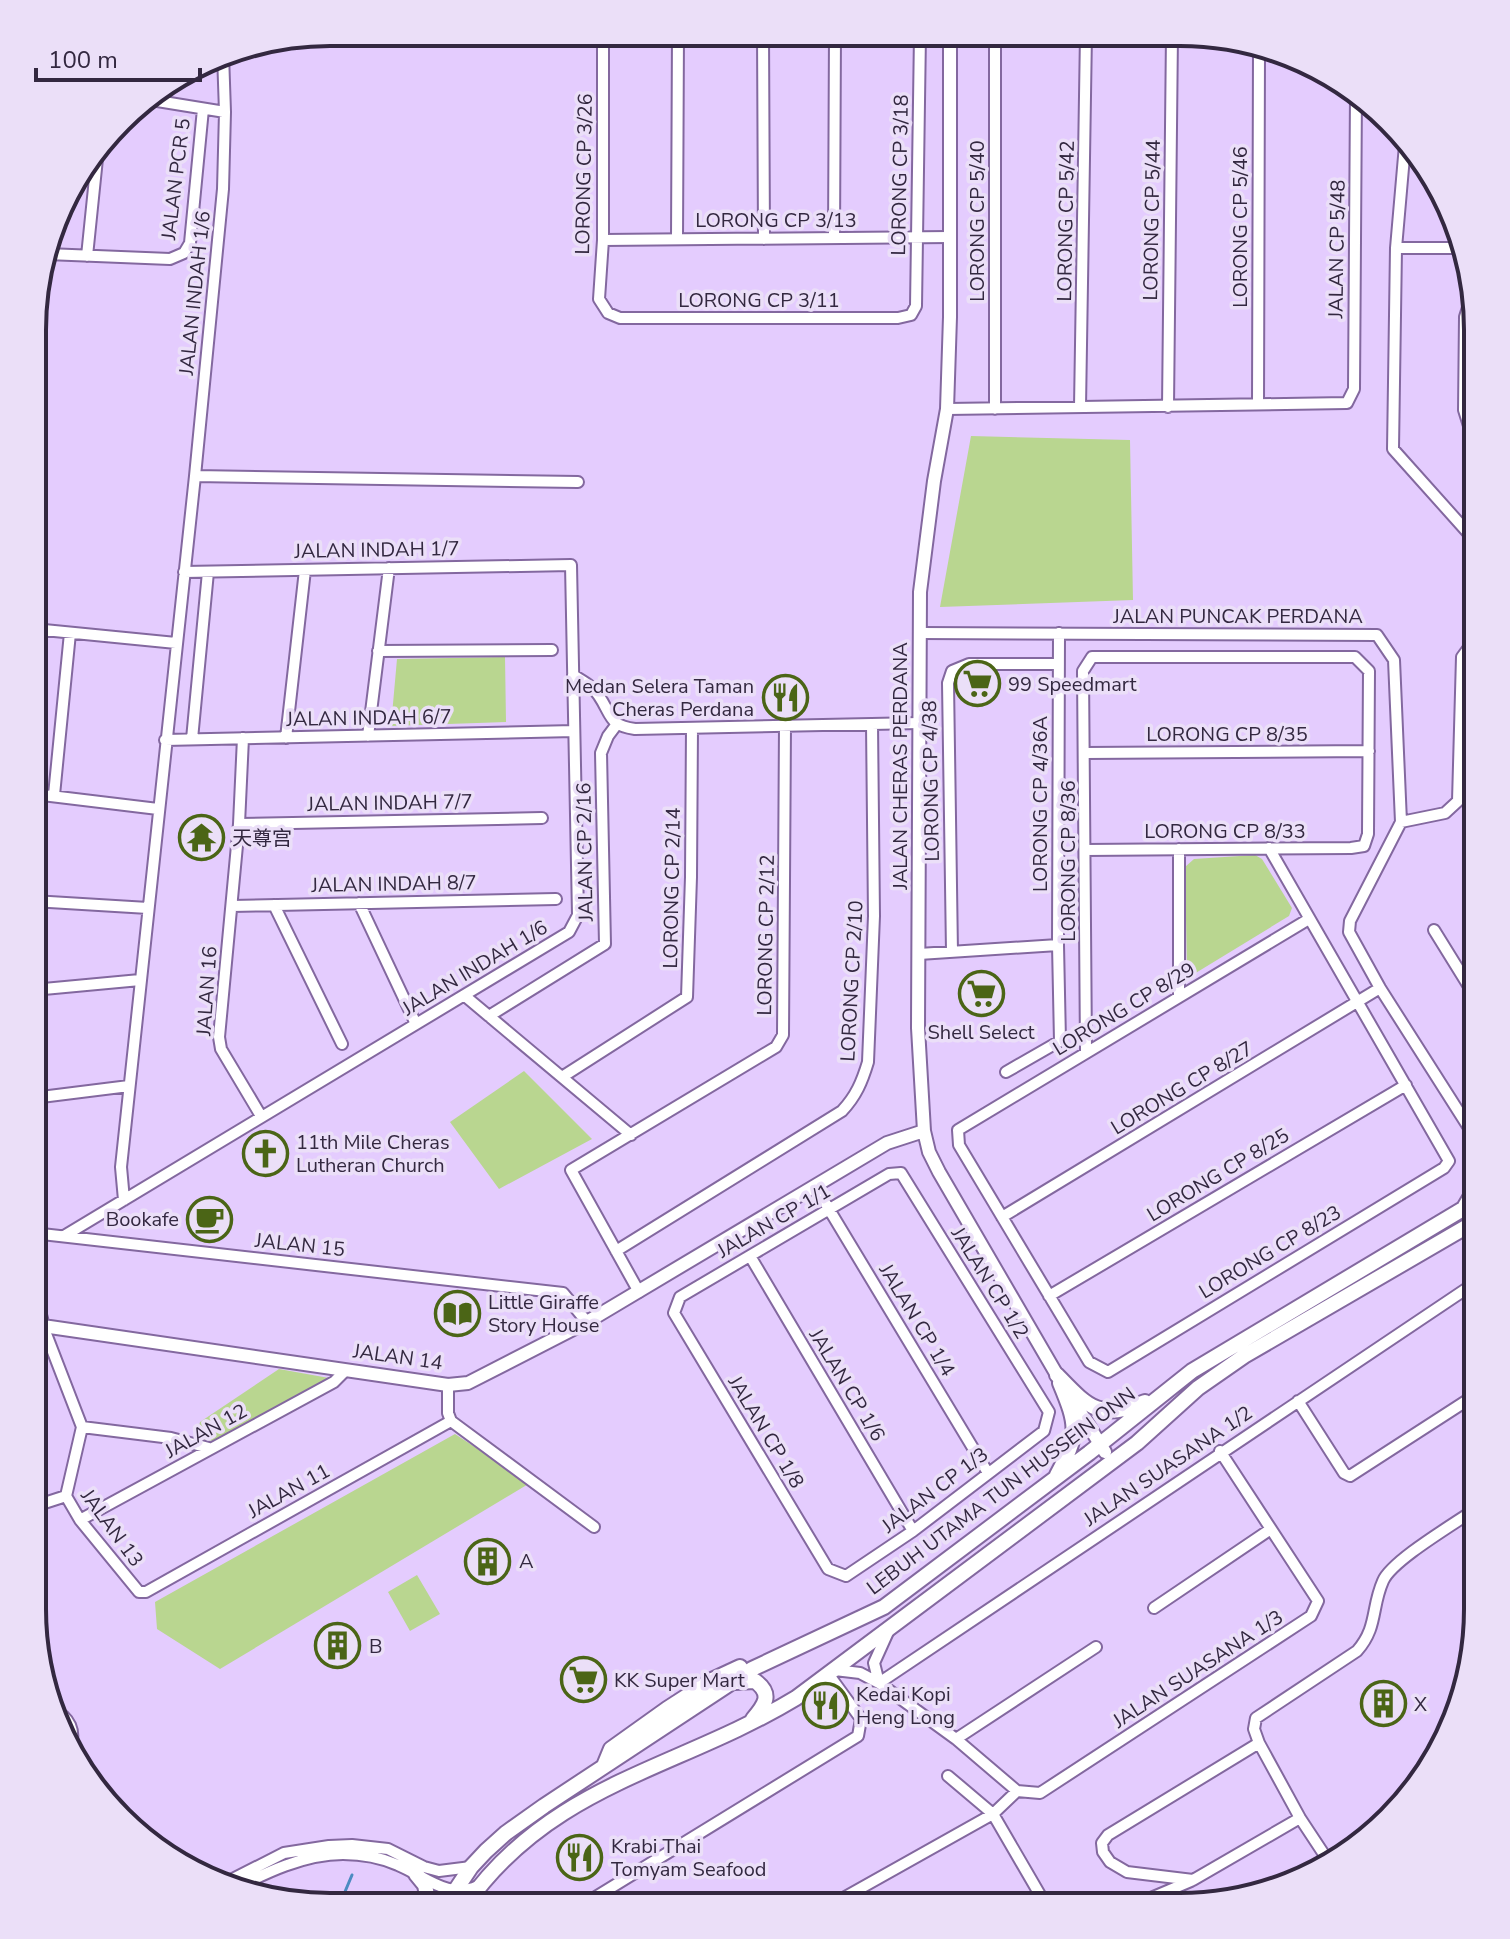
<svg xmlns="http://www.w3.org/2000/svg" width="1510" height="1939" viewBox="0 0 1510 1939" font-family="'Nunito Sans','Noto Sans SC',sans-serif">
	<style>
		.green { fill: #b9d690 }
		.lines { fill: none; stroke-linecap: round; stroke-linejoin: round }
		.stream { stroke: #4c8bc1; stroke-width: 3 }
		.minor-casing { stroke: #83689f; stroke-width: 14 }
		.tertiary-casing { stroke: #83689f; stroke-width: 16 }
		.secondary-casing { stroke: #83689f; stroke-width: 18 }
		.minor { stroke: #fff; stroke-width: 10 }
		.tertiary { stroke: #fff; stroke-width: 12 }
		.secondary { stroke: #fff; stroke-width: 14 }
		.labels { text-anchor: middle; dominant-baseline: central; stroke-width: 7; stroke-linejoin: round; paint-order: stroke }
		.street-label { font-size: 20px; fill: #332840; stroke: #ebdff8 }
		.poi-label { font-size: 20px; fill: #332840; stroke: #ebdff8; text-anchor: start }
		.rim { fill: none; stroke: #332840; stroke-width: 4 }
	</style>
	<rect width="100%" height="100%" fill="#e4ccfe"/>
	<path class="green" d="M971,436L1130,440L1133,600L940,607Z
		M505,657L506,722L391,726L397,659Z
		M1255,855L1262,859L1292,908L1289,916L1194,974L1187,970L1185,867L1194,859Z
		M524,1071L592,1139L499,1189L450,1122Z
		M279,1369L329,1378L219,1442L196,1438L200,1422Z
		M455,1434L530,1483L220,1669L157,1629L155,1602Z
		M417,1575L440,1614L410,1631L388,1592Z"/>
	<g class="lines">
		<path class="stream" d="M339,1906L352,1875"/>
		<defs>
			<path id="minor" d="M603,33V240L599,299L608,313L620,318H898L911,315L916,306L920,34
				M763,33L764,239
				M145,99L225,112
				M1405,145L1396,248L1393,449L1478,544
				M834,238L835,33
				M677,239L678,33
				M603,240L950,237
				M1396,248H1466
				M47,254L170,259L184,253L190,243L203,109
				M87,256L98,149
				M1473,292L1465,317L1464,410L1469,426L1478,436
				M1258,404L1259,49
				M1080,407L1086,34
				M1168,407L1172,34
				M947,409L1347,403L1354,389L1356,93
				M995,409V34
				M195,476L578,482
				M34,629L176,643
				M921,633L1377,635L1394,660L1401,822L1350,921L1349,932L1380,988L1478,1142
				M378,651L552,650
				M573,675C582,681 593,686 599,696C612,715 608,725 635,729L920,723
				M34,696L41,630
				M368,736L389,568
				M243,738L239,824L219,1037L221,1049L261,1116
				M286,738L305,570
				M192,739L208,572
				M165,740L574,731
				M1085,753L1369,751
				M34,794L158,809
				M54,795L70,633
				M1401,822L1445,813L1458,801L1462,657L1478,635
				M239,824L542,818
				M1269,848L1449,1161L1444,1168L1108,1372L1089,1362L959,1145L958,1130L1309,919
				M1085,850L1351,848L1364,846L1368,834L1369,671L1355,657H1092L1083,671L1086,1051
				M33,901L148,908
				M359,903L416,1024
				M274,905L342,1044
				M232,906L556,899
				M1434,930L1478,1001
				M952,952L948,683L952,671L969,664H1059
				M919,954L1058,945
				M33,990L140,980
				M465,996L631,1135
				M1179,997V849
				M489,1016L605,944L601,753L608,736L617,724
				M1006,1072L1060,1041L1058,945L1059,633
				M562,1077L687,997L691,877L692,728
				M33,1098L129,1086
				M901,1173L1049,1412L1044,1431L913,1531L846,1576L828,1569L674,1313L680,1297L889,1174Z
				M815,1186L988,1473
				M124,1200L121,1167L195,476L223,189L225,112L223,54
				M1002,1217L1380,988
				M33,1233L563,1293L587,1322
				M64,1236L569,932L578,915L571,565L184,572
				M616,1251L842,1111C856,1096 862,1082 868,1062L874,916L872,724
				M750,1256L913,1531
				M639,1292L571,1170L776,1047L783,1035L785,726
				M1049,1296L1406,1085
				M33,1330L43,1326L82,1427L66,1496L80,1520L139,1592H146L451,1421
				M448,1385V1413L451,1421L594,1527
				M1298,1401L1344,1473L1350,1476L1477,1394
				M82,1427L171,1438L209,1448
				M32,1507L66,1496
				M80,1520L334,1382L346,1370
				M1154,1608L1271,1529
				M835,1670L860,1673L879,1683L956,1739L1017,1791
				M879,1683L1478,1281
				M879,1683L874,1663L888,1632
				M51,1709C70,1716 77,1732 69,1750
				M956,1739L1096,1647
				M1259,1743L1108,1835L1102,1843L1103,1852L1110,1862L1127,1872L1193,1880L1300,1818
				M948,1776L993,1814L1043,1900L1033,1906
				M1017,1791L1040,1793L1311,1616L1318,1601L1220,1451
				M1331,1865L1300,1818L1259,1743L1254,1729L1256,1718L1357,1651C1378,1627 1371,1608 1383,1581C1392,1560 1456,1523 1477,1508
				M221,1885L284,1853L329,1846L352,1845L388,1849L424,1867L439,1871L471,1867
				M232,1890C265,1873 304,1854 343,1854C361,1854 382,1858 398,1865C425,1876 448,1900 478,1886
				M581,1906L858,1736L861,1719L829,1675
				M829,1906L993,1814L1017,1791
				M1137,1906L1139,1903L1191,1881"/>
			<path id="tertiary" d="M950,34V317L947,409L934,481L920,592L918,1028L924,1131L929,1152L939,1172L1057,1375L1105,1452
				M33,1289L43,1326L448,1385L468,1383L587,1322L887,1143L924,1131"/>
			<path id="secondary" d="M1464,1208L1478,1184
				M1057,1375C1088,1407 1099,1421 1145,1402
				M1057,1475C1079,1434 1078,1426 1060,1383
				M735,1682L755,1681C773,1694 765,1705 753,1719
				M604,1766L611,1749L667,1709L712,1680L740,1667
				M416,1874L425,1885L429,1906
				M445,1906L471,1867L486,1851L506,1833L544,1806L752,1669L884,1607L1089,1453L1192,1371L1478,1200
				M465,1906C551,1783 677,1770 796,1698L1137,1443L1198,1388L1244,1356L1478,1220"/>
		</defs>
		<use href="#minor" class="minor-casing"/>
		<use href="#tertiary" class="tertiary-casing"/>
		<use href="#secondary" class="secondary-casing"/>
		<use href="#minor" class="minor"/>
		<use href="#tertiary" class="tertiary"/>
		<use href="#secondary" class="secondary"/>
	</g>
	<defs>
		<symbol id="supermarket-ring" viewBox="-11 -11 22 22"><circle r="9.5" fill="#ebdff8" stroke="#4b6516" stroke-width="1.5"/><path d="M-6-5.5h2.5l.6 2H6L4.5 2H-2.5L-4.4-4H-6ZM-1.5 3.2a1.3 1.3 0 1 0 .1 0ZM3 3.2a1.3 1.3 0 1 0 .1 0Z" fill="#4b6516"/></symbol>
		<symbol id="restaurant-ring" viewBox="-11 -11 22 22"><circle r="9.5" fill="#ebdff8" stroke="#4b6516" stroke-width="1.5"/><path d="M-5-6h1v4h1v-4h1v4h1v-4h1v5L-1.5 .5V6h-2V.5L-5-1ZM5-6V6H3V1.5H1.5Q1.5-4 5-6Z" fill="#4b6516"/></symbol>
		<symbol id="temple-ring" viewBox="-11 -11 22 22"><circle r="9.5" fill="#ebdff8" stroke="#4b6516" stroke-width="1.5"/><path d="M0-6L5-2H3V0L6.5 2.5H4V6H1.5V3h-3V6H-4V2.5H-6.5L-3 0V-2H-5Z" fill="#4b6516"/></symbol>
		<symbol id="church-ring" viewBox="-11 -11 22 22"><circle r="9.5" fill="#ebdff8" stroke="#4b6516" stroke-width="1.5"/><path d="M-1.2-6h2.4v3.5h3.3v2.4h-3.3V6h-2.4V-.1h-3.3v-2.4h3.3Z" fill="#4b6516"/></symbol>
		<symbol id="cafe-ring" viewBox="-11 -11 22 22"><circle r="9.5" fill="#ebdff8" stroke="#4b6516" stroke-width="1.5"/><path d="M-5.5-4.5H6V0H3Q3 3.5 0 3.5H-2.5Q-5.5 3.5-5.5 0ZM3-3.2v2h1.7v-2ZM-6 4.5H4V6H-6Z" fill="#4b6516"/></symbol>
		<symbol id="library-ring" viewBox="-11 -11 22 22"><circle r="9.5" fill="#ebdff8" stroke="#4b6516" stroke-width="1.5"/><path d="M-6-4Q-3-5.5-.7-3.5V5Q-3 3-6 4ZM6-4Q3-5.5 .7-3.5V5Q3 3 6 4Z" fill="#4b6516"/></symbol>
		<symbol id="building-ring" viewBox="-11 -11 22 22"><circle r="9.5" fill="#ebdff8" stroke="#4b6516" stroke-width="1.5"/><path d="M-4-6H4V6H1V3H-1V6H-4ZM-2.5-4.3h1.7v1.8h-1.7ZM.8-4.3h1.7v1.8H.8ZM-2.5-1h1.7V.8h-1.7ZM.8-1h1.7V.8H.8Z" fill="#4b6516"/></symbol>
	</defs>
	<g fill-rule="evenodd">
		<use href="#supermarket-ring" x="952" y="658" width="51" height="51"/>
		<use href="#restaurant-ring" x="760" y="672" width="51" height="51"/>
		<use href="#temple-ring" x="176" y="812" width="51" height="51"/>
		<use href="#supermarket-ring" x="956" y="968" width="51" height="51"/>
		<use href="#church-ring" x="240" y="1128" width="51" height="51"/>
		<use href="#cafe-ring" x="184" y="1194" width="51" height="51"/>
		<use href="#library-ring" x="432" y="1288" width="51" height="51"/>
		<use href="#building-ring" x="462" y="1536" width="51" height="51"/>
		<use href="#building-ring" x="312" y="1620" width="51" height="51"/>
		<use href="#supermarket-ring" x="558" y="1654" width="51" height="51"/>
		<use href="#building-ring" x="1358" y="1678" width="51" height="51"/>
		<use href="#restaurant-ring" x="800" y="1680" width="51" height="51"/>
		<use href="#restaurant-ring" x="554" y="1832" width="51" height="51"/>
	</g>
	<g class="labels">
		<g class="street-label">
			<text transform="translate(584 174) rotate(-89)">LORONG CP 3/26</text>
			<text transform="translate(900 175) rotate(-89)">LORONG CP 3/18</text>
			<text transform="translate(176 179) rotate(-83)">JALAN PCR 5</text>
			<text x="776" y="220">LORONG CP 3/13</text>
			<text transform="translate(1152 220) rotate(-89)">LORONG CP 5/44</text>
			<text transform="translate(977 221) rotate(-90)">LORONG CP 5/40</text>
			<text transform="translate(1066 221) rotate(-89)">LORONG CP 5/42</text>
			<text transform="translate(1240 227) rotate(-90)">LORONG CP 5/46</text>
			<text transform="translate(1337 249) rotate(-89)">JALAN CP 5/48</text>
			<text transform="translate(195 293) rotate(-84)">JALAN INDAH 1/6</text>
			<text x="759" y="300">LORONG CP 3/11</text>
			<text transform="translate(377 550) rotate(-1)">JALAN INDAH 1/7</text>
			<text x="1238" y="616">JALAN PUNCAK PERDANA</text>
			<text transform="translate(369 718) rotate(-1)">JALAN INDAH 6/7</text>
			<text x="1227" y="734">LORONG CP 8/35</text>
			<text transform="translate(900 766) rotate(-90)">JALAN CHERAS PERDANA</text>
			<text transform="translate(931 781) rotate(-91)">LORONG CP 4/38</text>
			<text transform="translate(390 803) rotate(-1)">JALAN INDAH 7/7</text>
			<text transform="translate(1040 804) rotate(-90)">LORONG CP 4/36A</text>
			<text x="1225" y="831">LORONG CP 8/33</text>
			<text transform="translate(585 852) rotate(-91)">JALAN CP 2/16</text>
			<text transform="translate(1068 861) rotate(-90)">LORONG CP 8/36</text>
			<text transform="translate(394 884) rotate(-1)">JALAN INDAH 8/7</text>
			<text transform="translate(672 888) rotate(-89)">LORONG CP 2/14</text>
			<text transform="translate(766 935) rotate(-89)">LORONG CP 2/12</text>
			<text transform="translate(475 968) rotate(-31)">JALAN INDAH 1/6</text>
			<text transform="translate(852 981) rotate(-87)">LORONG CP 2/10</text>
			<text transform="translate(207 991) rotate(-86)">JALAN 16</text>
			<text transform="translate(1124 1009) rotate(-31)">LORONG CP 8/29</text>
			<text transform="translate(1182 1088) rotate(-31)">LORONG CP 8/27</text>
			<text transform="translate(1218 1175) rotate(-31)">LORONG CP 8/25</text>
			<text transform="translate(774 1221) rotate(-30)">JALAN CP 1/1</text>
			<text transform="translate(300 1245) rotate(6)">JALAN 15</text>
			<text transform="translate(1270 1252) rotate(-31)">LORONG CP 8/23</text>
			<text transform="translate(990 1283) rotate(58)">JALAN CP 1/2</text>
			<text transform="translate(917 1320) rotate(59)">JALAN CP 1/4</text>
			<text transform="translate(398 1357) rotate(8)">JALAN 14</text>
			<text transform="translate(847 1385) rotate(59)">JALAN CP 1/6</text>
			<text transform="translate(206 1431) rotate(-29)">JALAN 12</text>
			<text transform="translate(766 1432) rotate(59)">JALAN CP 1/8</text>
			<text transform="translate(1168 1466) rotate(-34)">JALAN SUASANA 1/2</text>
			<text transform="translate(935 1490) rotate(-37)">JALAN CP 1/3</text>
			<text transform="translate(289 1491) rotate(-29)">JALAN 11</text>
			<text transform="translate(1001 1491) rotate(-37)">LEBUH UTAMA TUN HUSSEIN ONN</text>
			<text transform="translate(112 1528) rotate(54)">JALAN 13</text>
			<text transform="translate(1198 1669) rotate(-33)">JALAN SUASANA 1/3</text>
		</g>
		<g class="poi-label">
			<text x="1008" y="684">99 Speedmart</text>
			<text x="754" y="686" text-anchor="end">Medan Selera Taman<tspan x="754" dy="23">Cheras Perdana</tspan></text>
			<text x="232" y="838">天尊宫</text>
			<text x="981" y="1032" text-anchor="middle">Shell Select</text>
			<text x="296" y="1142">11th Mile Cheras<tspan x="296" dy="23">Lutheran Church</tspan></text>
			<text x="179" y="1219" text-anchor="end">Bookafe</text>
			<text x="488" y="1302">Little Giraffe<tspan x="488" dy="23">Story House</tspan></text>
			<text x="519" y="1561">A</text>
			<text x="369" y="1646">B</text>
			<text x="614" y="1680">KK Super Mart</text>
			<text x="856" y="1694">Kedai Kopi<tspan x="856" dy="23">Heng Long</tspan></text>
			<text x="1414" y="1704">X</text>
			<text x="611" y="1846">Krabi Thai<tspan x="611" dy="23">Tomyam Seafood</tspan></text>
		</g>
	</g>
	<path d="M0 0H1510V1939H0ZM330 46H1180A284 284 0 0 1 1464 330V1609A284 284 0 0 1 1180 1893H330A284 284 0 0 1 46 1609V330A284 284 0 0 1 330 46Z" fill="#ebdff8" fill-rule="evenodd"/>
	<path class="rim" d="M330 46H1180A284 284 0 0 1 1464 330V1609A284 284 0 0 1 1180 1893H330A284 284 0 0 1 46 1609V330A284 284 0 0 1 330 46Z"/>
	<path d="M36 68v12h164v-12" fill="none" stroke="#332840" stroke-width="4"/>
	<text x="48" y="68" font-size="24" fill="#332840" stroke="#ebdff8" stroke-width="6" paint-order="stroke">100 m</text>
</svg>
